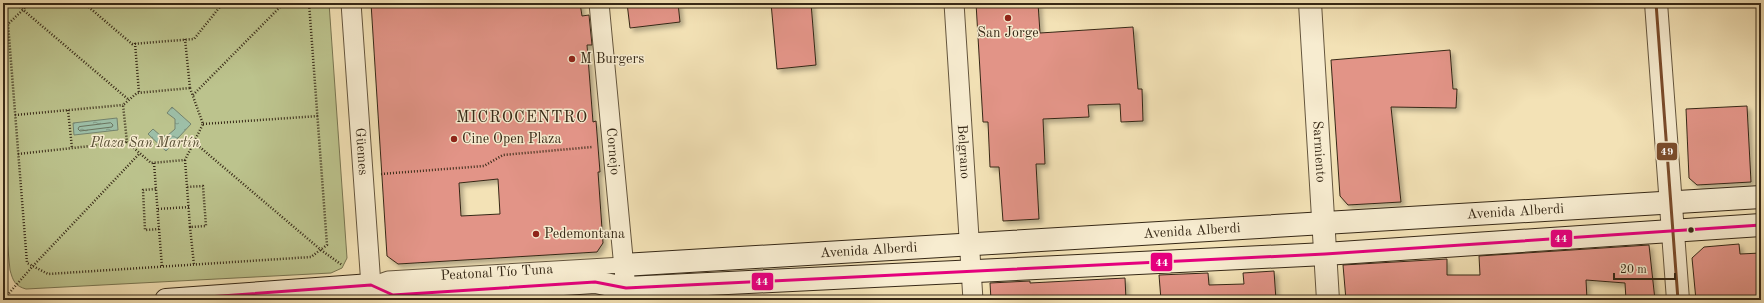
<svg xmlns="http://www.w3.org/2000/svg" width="1764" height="303" viewBox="0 0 1764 303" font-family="'Old Standard TT',serif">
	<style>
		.park { fill: #bcc38d; stroke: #797652 }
		.water { fill: url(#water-ripples); stroke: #74836e }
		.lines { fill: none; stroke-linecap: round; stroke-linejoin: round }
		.shore { stroke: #6a745f; stroke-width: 1 }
		.building { fill: #e29487; stroke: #362816; fill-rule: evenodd; filter: url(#shadow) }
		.pedestrian-casing { stroke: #65563e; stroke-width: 17 }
		.minor-casing { stroke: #65563e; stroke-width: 21 }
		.tertiary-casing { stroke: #65563e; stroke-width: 24 }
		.secondary-casing { stroke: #362816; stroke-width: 24 }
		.path { stroke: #362816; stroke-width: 2.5; stroke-dasharray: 1 2; stroke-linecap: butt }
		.pedestrian { stroke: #f7ecd0; stroke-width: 15 }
		.minor { stroke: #f7ecd0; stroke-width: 19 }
		.tertiary { stroke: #f7ecd0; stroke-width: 22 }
		.secondary { stroke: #f7ecd0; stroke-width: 22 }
		.bus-1-casing { stroke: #f7ecd0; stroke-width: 6 }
		.bus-2-casing { stroke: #f7ecd0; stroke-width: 6 }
		.bus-1 { stroke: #7a4b2a; stroke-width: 3 }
		.bus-2 { stroke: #e5007d; stroke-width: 3 }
		.poi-dot { fill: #8f2418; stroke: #f7ecd0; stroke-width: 1.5 }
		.bus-dot { fill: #362816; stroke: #f7ecd0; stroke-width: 1.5 }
		.labels { text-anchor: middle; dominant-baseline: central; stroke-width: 3; stroke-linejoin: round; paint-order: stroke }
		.poi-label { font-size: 14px; fill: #362816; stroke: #f7ecd0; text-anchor: start }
		.park-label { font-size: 14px; font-style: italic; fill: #584f34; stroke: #f7ecd0 }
		.street-label { font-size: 14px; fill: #362816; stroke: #f7ecd0 }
		.quarter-label { font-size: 16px; letter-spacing: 1px; fill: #362816; stroke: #f7ecd0 }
		.line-badge { stroke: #f7ecd0; stroke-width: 1.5 }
		.badge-label { font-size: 11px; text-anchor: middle; font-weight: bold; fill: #fff }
	</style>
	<defs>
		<pattern id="water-ripples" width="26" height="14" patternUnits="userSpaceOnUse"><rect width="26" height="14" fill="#9dbfa8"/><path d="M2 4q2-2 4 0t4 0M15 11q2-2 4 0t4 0" fill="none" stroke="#819b88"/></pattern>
		<filter id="shadow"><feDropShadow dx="3.5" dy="3.5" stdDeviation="2" flood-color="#0004"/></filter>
	</defs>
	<rect width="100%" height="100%" fill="#f3e2b6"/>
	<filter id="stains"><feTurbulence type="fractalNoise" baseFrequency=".005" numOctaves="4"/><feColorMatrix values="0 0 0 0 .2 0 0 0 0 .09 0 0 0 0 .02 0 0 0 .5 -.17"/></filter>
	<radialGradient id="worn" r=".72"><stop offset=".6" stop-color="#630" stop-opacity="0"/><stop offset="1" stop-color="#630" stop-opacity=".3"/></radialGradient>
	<path class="park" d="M3,3H329L347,258L342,268L331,273L26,289C15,286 13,281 10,270L3,197Z
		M345,297L357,298L362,300H298Z"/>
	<path class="water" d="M172,107L191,124L166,151L148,134L153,129L161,136H167L175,129V119L167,113Z
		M117,118L118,130L74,135L73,123Z"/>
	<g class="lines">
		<path class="shore" d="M111,123L113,125L112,127L80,131L78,129L79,127Z"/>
	</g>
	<path class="building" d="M371,3H580L582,16L589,15L592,45H587L593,122L596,121L600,172H598L603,243L597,252L398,264L387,256ZM498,179L500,214L461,216L459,183Z
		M627,3H678L680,22L630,28Z
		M771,3H811L816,65L777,69Z
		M976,3H1038L1040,33L1133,27L1138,89H1142L1143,121L1121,122L1120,104L1088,105L1089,117L1043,119L1045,164H1036L1039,219L1003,221L999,167H990L988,122H983Z
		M1450,50L1453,89H1457L1456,108L1391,107L1401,202L1348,205L1340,196L1331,60Z
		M1747,106L1751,182L1697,185L1689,178L1686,109Z
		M1739,244L1740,254L1761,253V300H1696L1692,258L1704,247Z
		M1649,245L1655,300H1626L1625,283L1586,280L1587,300H1346L1343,265L1447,259V275H1480L1479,256Z
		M1274,271L1276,300H1161L1159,275L1208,273L1209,285L1244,284L1243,273Z
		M1125,278L1126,300H991L990,283L1030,281V283Z"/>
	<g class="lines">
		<defs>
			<g id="pedestrian">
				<path id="s1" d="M371,285L388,279L623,265"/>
			</g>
			<g id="minor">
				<path id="s2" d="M351,3L372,300"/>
				<path id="s3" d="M599,3L627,300"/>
				<path id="s4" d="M954,3L973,300"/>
			</g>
			<g id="tertiary">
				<path id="s5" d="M1310,3L1328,300"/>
				<path d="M1656,3L1678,300"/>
			</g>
			<g id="secondary">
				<path id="s6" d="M623,265L1761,197"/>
				<path d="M166,300L371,285L393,295L595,282L626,288L1325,254L1761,225"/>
			</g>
		</defs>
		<use href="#pedestrian" class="pedestrian-casing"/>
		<use href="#minor" class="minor-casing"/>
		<use href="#tertiary" class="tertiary-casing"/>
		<use href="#secondary" class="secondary-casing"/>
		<path class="path" d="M15,3L129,100
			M69,3L27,6L8,24L27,263L48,274L311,257L327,245L309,3
			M84,3L132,44L194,39L223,3
			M185,39L190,88
			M135,43L139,93
			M190,88L203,124L185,160L151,163L127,142L123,105L137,93Z
			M193,95L284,3
			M68,110L72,148
			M15,115L123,105
			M203,124L318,116
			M195,143L321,250L342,265
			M18,154L127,142
			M185,160L190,227L206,226L203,186L187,187
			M154,163L159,229L145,230L143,190L156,189
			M381,174L484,166L503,155L592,147
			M158,209L189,207
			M190,227L194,265
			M159,229L162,267
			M3,300L32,267L139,154"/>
		<use href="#pedestrian" class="pedestrian"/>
		<use href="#minor" class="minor"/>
		<use href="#tertiary" class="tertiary"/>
		<use href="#secondary" class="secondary"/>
		<defs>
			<path id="bus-1" d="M1656,3L1678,300"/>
			<path id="bus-2" d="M166,300L371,285L393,295L595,282L626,288L1325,254L1761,225"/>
		</defs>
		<use href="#bus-1" class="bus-1-casing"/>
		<use href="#bus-2" class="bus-2-casing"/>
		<use href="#bus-1" class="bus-1"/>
		<use href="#bus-2" class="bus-2"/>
	</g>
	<g class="poi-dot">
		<circle cx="1008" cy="18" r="4"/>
		<circle cx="572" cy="59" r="4"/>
		<circle cx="454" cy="139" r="4"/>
		<circle cx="536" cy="234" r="4"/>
	</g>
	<circle class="bus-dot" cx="1691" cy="230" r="3.5"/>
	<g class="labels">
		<g class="poi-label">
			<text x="1008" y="33" text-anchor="middle">San Jorge</text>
			<text x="580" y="59">M Burgers</text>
			<text x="462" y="139">Cine Open Plaza</text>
			<text x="544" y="234">Pedemontana</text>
		</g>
		<g class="park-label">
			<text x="145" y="143">Plaza San Martín</text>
		</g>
		<g class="street-label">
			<text stroke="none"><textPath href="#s2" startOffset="149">Güemes</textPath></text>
			<text stroke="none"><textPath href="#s3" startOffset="149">Cornejo</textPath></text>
			<text stroke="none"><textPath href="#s4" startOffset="149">Belgrano</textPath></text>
			<text stroke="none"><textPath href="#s5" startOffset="149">Sarmiento</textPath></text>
			<text stroke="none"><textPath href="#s6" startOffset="894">Avenida Alberdi</textPath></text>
			<text stroke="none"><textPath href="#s6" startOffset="570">Avenida Alberdi</textPath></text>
			<text stroke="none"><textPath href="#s6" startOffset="246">Avenida Alberdi</textPath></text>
			<text stroke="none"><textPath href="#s1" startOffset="127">Peatonal Tío Tuna</textPath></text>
		</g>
		<g class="quarter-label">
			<text x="522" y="118">MICROCENTRO</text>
		</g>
	</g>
	<g class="line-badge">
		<rect x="1656" y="142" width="22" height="19" rx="4" fill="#7a4b2a"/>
		<rect x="1550" y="229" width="23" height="19" rx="4" fill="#e5007d"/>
		<rect x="1150" y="252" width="23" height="20" rx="4" fill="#e5007d"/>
		<rect x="751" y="272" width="23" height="19" rx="4" fill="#e5007d"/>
	</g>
	<g class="badge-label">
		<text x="1667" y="155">49</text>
		<text x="1561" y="242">44</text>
		<text x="1162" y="266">44</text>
		<text x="762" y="285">44</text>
	</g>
	<rect width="1764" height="303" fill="none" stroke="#f3e2b6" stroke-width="16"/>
	<rect x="4" y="4" width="1756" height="295" fill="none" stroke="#362816" stroke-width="2"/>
	<rect x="8" y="8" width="1748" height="287" fill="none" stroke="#362816"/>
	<path d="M1614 273v6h61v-6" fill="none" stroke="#362816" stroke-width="2"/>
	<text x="1620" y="273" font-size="12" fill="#362816" stroke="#f7ecd0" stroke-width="3" paint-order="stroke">20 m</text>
	<rect width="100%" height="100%" filter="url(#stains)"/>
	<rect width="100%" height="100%" fill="url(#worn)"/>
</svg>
